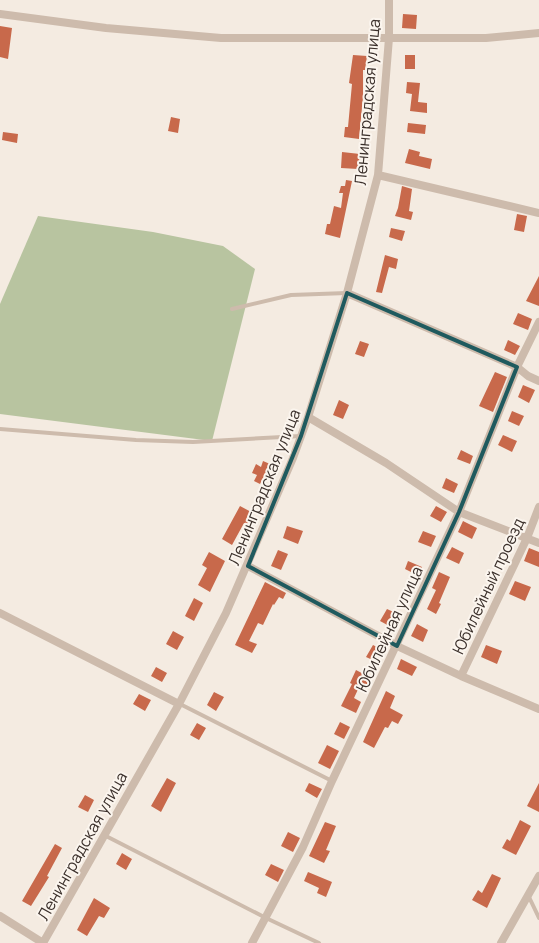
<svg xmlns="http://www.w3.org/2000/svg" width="539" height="943" viewBox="0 0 539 943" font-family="Manrope,sans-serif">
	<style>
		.green { fill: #b8c4a0 }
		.building { fill: #c8694b }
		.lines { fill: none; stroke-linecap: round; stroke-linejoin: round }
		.service { stroke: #cdbbac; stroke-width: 4 }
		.minor { stroke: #cdbbac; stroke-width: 8 }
		.marked { fill: none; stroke: #1f5a5e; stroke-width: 4; stroke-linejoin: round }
		.labels { text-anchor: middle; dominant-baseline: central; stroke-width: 4; stroke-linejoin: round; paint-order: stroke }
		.street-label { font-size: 16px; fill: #3b302b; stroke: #fbf5ee }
	</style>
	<rect width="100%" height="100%" fill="#f4ebe1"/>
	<path class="green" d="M38,216L153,232L223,246L255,269L212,441L0,414V304Z"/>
	<path class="building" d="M403,14L417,15L416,29L402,28Z
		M0,26L12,28L8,59L0,57Z
		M353,55L367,56L365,70H363V97L359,139L344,137L345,127H348L352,84L349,83Z
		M405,55H415V69H405Z
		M407,82L420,83L418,102L427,103V113L410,111L412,94L406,93Z
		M171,117L180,119L178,133L168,131Z
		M408,123L426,125L425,134L407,132Z
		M3,132L18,134L17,143L2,140Z
		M409,149L420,152L419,156L432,159L430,169L405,163Z
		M342,152L360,154L358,169L341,168Z
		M346,180L352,181L340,238L325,234L327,224H330L334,206L341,208L343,193H339L341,186H345Z
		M402,186L412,189L409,211L413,212L411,220L395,216L398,208Z
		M517,214L527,216L524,232L514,230Z
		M391,228L405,231L402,241L389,237Z
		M385,255L398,259L396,269L389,267L382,293L376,292Z
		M539,276V306L526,301Z
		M518,313L532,319L528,330L513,324Z
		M508,340L520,346L515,355L504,350Z
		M360,341L369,344L364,357L355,354Z
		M495,372L507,377L493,412L479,406Z
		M523,385L535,390L529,403L518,397Z
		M339,400L349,405L343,419L333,415Z
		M512,411L524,416L519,426L508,421Z
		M503,435L517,441L512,452L498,445Z
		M461,450L473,456L470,464L457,459Z
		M263,461L270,464L260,484L254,481L257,475L252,473L256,464L261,467Z
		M446,478L458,484L454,493L442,488Z
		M240,506L253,513L247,524L244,523L232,545L222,539Z
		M436,506L447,512L441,522L430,516Z
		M463,521L477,528L472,539L458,532Z
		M287,526L303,531L298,544L283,538Z
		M423,531L436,536L431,547L418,542Z
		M452,547L464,553L459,564L446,558Z
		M529,548L539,552V567L524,561Z
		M278,550L288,554L281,570L271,566Z
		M209,552L225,561L210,592L198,585L207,568L202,565Z
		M408,561L422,567L419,576L405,569Z
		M439,572L450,577L439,603L441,604L436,614L427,609L436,590L432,588Z
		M515,581L531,587L525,601L509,594Z
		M265,582L286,593L283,599L279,597L274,605L273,604L263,625L258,623L249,641L257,644L252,653L235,645Z
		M194,598L203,603L194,621L185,616Z
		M387,609L400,615L393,628L380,621Z
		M417,624L428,630L423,642L411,636Z
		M173,631L184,637L177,650L166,644Z
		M373,645L383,650L377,662L366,657Z
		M486,645L502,651L497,664L481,657Z
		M401,659L417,667L412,676L397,669Z
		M156,667L167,673L162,682L151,676Z
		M356,670L371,678L367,686L361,683L354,698L361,702L356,713L341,706L352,684L350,683Z
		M386,691L395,696L390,708L403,715L398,724L392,721L388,728L385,727L374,748L363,742Z
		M214,692L224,697L216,711L207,705Z
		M139,694L151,700L145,711L133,704Z
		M340,722L350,727L344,739L334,734Z
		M197,723L206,728L199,740L190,735Z
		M327,745L339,751L330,769L318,763Z
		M167,778L176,783L161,812L151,806Z
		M309,783L322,789L317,798L305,791Z
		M539,783V812L527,806Z
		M85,795L94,800L88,812L78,807Z
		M520,820L531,826L516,855L502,848L507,839L510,841Z
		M325,822L336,826L326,850L330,851L324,863L309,856Z
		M288,832L300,838L293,852L281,846Z
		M55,844L62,848L47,876L49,877L31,906L22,901Z
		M122,853L132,859L126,870L116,864Z
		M271,864L284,870L278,882L265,875Z
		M308,872L332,882L326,897L317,893L319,888L304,881Z
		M492,874L501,878L487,908L472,900L478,890L482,893Z
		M94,898L110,908L104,918L99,916L87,936L77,930Z"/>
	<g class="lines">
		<path class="service" d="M232,309L291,295L347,293
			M0,429L136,440L193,442L301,436
			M180,704L332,781
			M104,835L266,918L319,943
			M528,895L539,918"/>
		<path class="minor" d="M0,14L106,28L221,38H486L539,33
			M378,175L539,213
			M347,293L517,367L528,376L539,381
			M308,417L386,463L459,512L539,543
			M248,566L397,646L461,676L539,709
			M0,613L179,704
			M461,676L527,538L539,507
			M0,916L43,943
			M43,943L179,704L226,613L293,458L308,417L347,293L378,175L389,38V0
			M252,943L303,847L332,781L459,512L517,367L539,322
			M501,943L539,876"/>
	</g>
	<path class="marked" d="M347,293L517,367L459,512L397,646L248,566L301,436Z"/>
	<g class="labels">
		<g class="street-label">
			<text transform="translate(367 102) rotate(-85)">Ленинградская улица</text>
			<text transform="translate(264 487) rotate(-68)">Ленинградская улица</text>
			<text transform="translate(488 586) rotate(-65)">Юбилейный проезд</text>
			<text transform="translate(389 629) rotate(-65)">Юбилейная улица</text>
			<text transform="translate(82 846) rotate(-61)">Ленинградская улица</text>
		</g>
	</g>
</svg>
